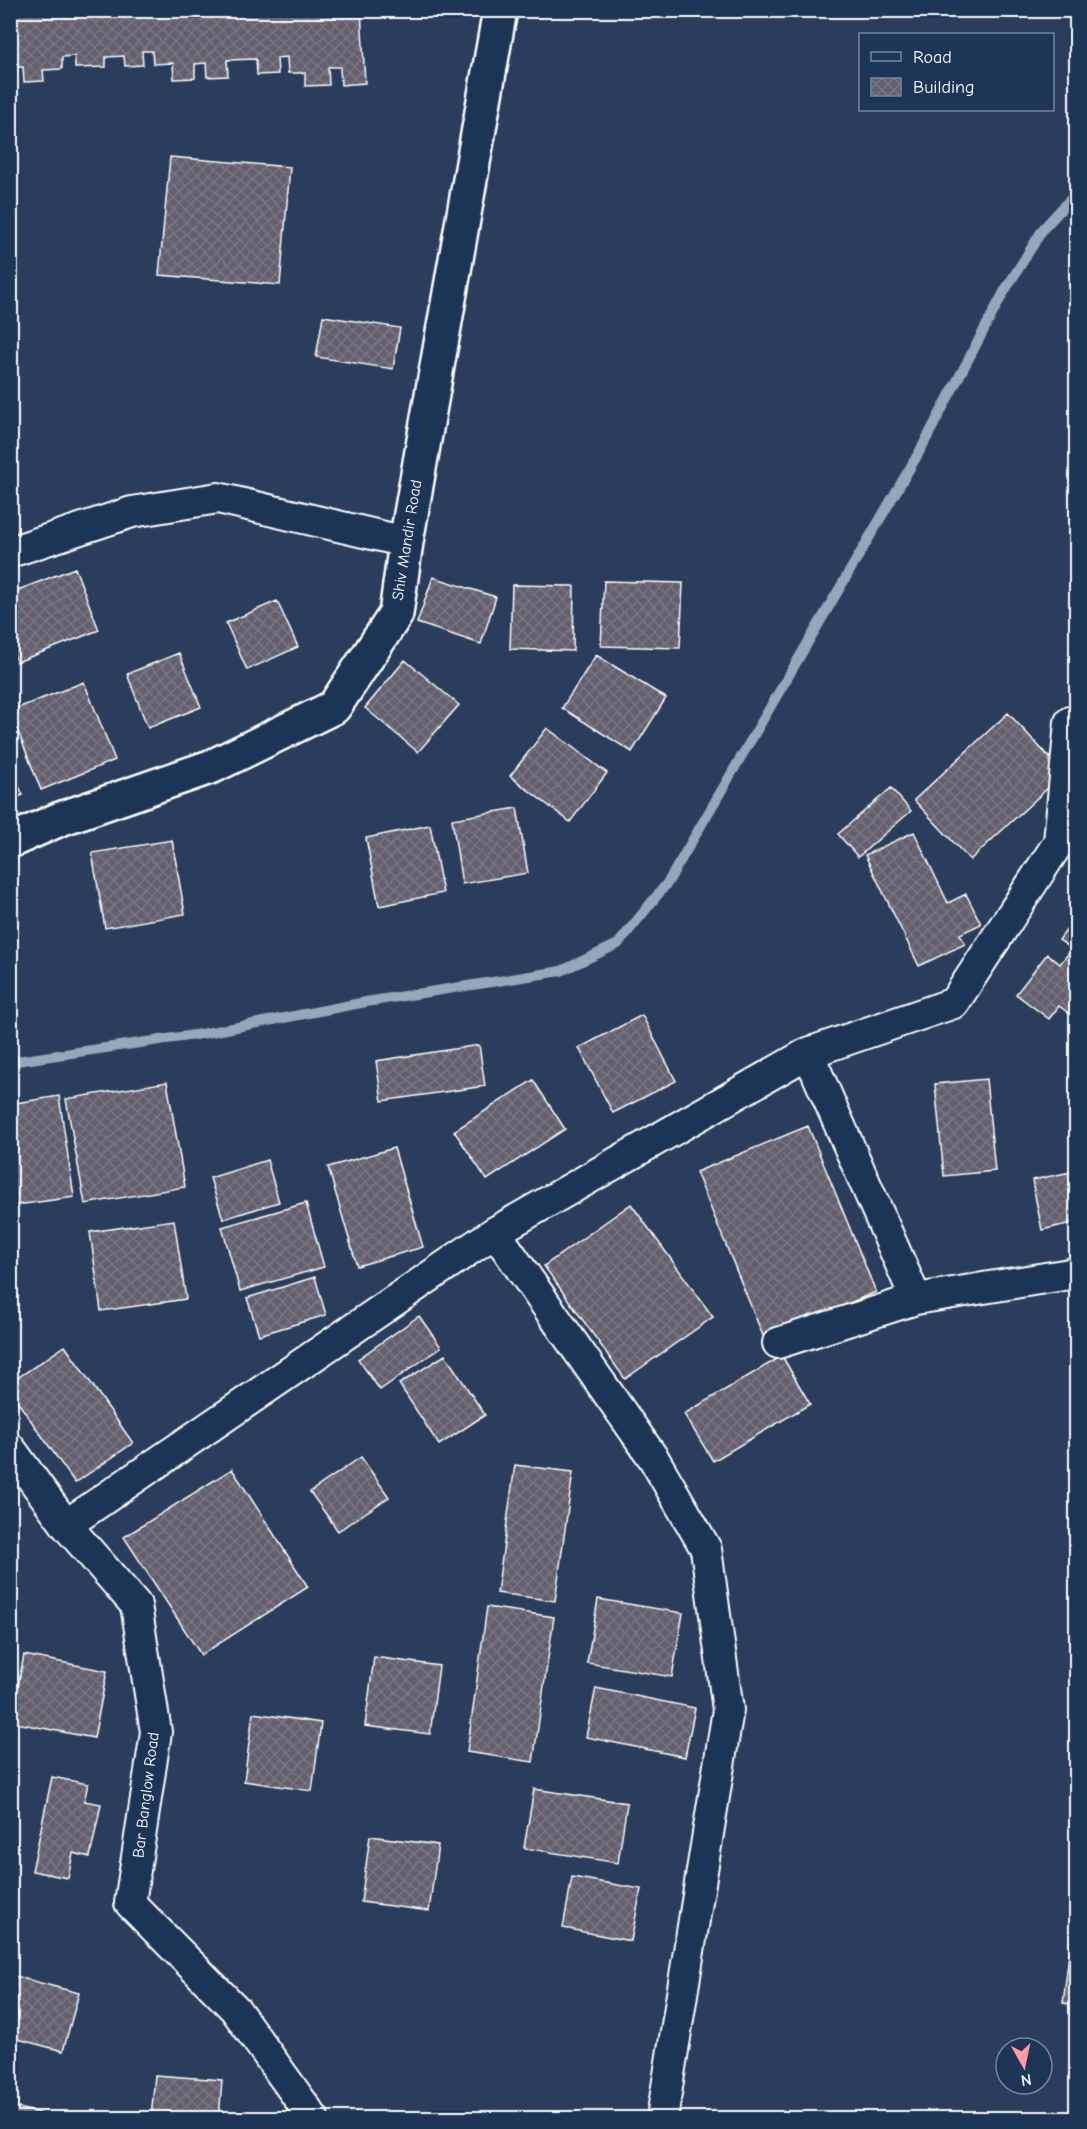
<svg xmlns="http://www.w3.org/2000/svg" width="1087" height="2129" viewBox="0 0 1087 2129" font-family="'Comic Neue',sans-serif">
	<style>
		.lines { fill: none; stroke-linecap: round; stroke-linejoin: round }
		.stream { stroke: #95a7bc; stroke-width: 10 }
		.building { fill: url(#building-cross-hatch); stroke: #fff; stroke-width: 1.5 }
		.minor-casing { stroke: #fff; stroke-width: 34 }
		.tertiary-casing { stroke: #fff; stroke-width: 38 }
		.minor { stroke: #1d3557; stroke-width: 30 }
		.tertiary { stroke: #1d3557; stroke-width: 33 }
		.labels { text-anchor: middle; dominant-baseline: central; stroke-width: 6; stroke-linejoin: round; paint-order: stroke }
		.street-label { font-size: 16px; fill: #fff; stroke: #1d3557 }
	</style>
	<defs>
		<pattern id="building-cross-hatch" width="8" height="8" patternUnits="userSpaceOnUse" patternTransform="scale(1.5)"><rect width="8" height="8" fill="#635f6e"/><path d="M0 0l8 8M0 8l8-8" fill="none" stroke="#7a7784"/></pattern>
	</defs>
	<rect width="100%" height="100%" fill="#2b3d5c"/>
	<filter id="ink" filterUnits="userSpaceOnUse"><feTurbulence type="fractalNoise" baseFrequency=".0167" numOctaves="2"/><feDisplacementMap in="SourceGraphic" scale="12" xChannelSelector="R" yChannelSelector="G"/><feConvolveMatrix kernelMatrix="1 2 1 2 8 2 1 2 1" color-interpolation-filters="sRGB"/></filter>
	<g filter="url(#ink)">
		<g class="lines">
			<path class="stream" d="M10,1062L201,1034L366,1002L561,971L618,944L668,882L921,449L1004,292L1043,229L1076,193"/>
		</g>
		<path class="building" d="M10,10H224L225,14H245V10H361L365,83L341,85L340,67H328L329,85L305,86V73H288L287,57L277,58L278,74L257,75L256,59L227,60L228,76L207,77L206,63L195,64V78L174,79L173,63L153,64L152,51H142L143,65L125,66L124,56L106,57V67L75,68V56L62,57V69L43,70L44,81L24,82L23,67H12L10,83Z
			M170,157L290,167L280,285L159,275Z
			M323,316L400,328L393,369L316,357Z
			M75,568L99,630L17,662L10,646V593Z
			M433,577L496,597L481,644L417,623Z
			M604,581L683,583L680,648L601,646Z
			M512,585L574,586L573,651L510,649Z
			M277,601L298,647L247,670L226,623Z
			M179,653L201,707L148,728L127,674Z
			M596,655L666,698L632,752L562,708Z
			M405,660L459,705L418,752L365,708Z
			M84,682L115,760L41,790L10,711Z
			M1008,713L1064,773L970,860L914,800Z
			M547,728L607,773L570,822L510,776Z
			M10,767L23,795L10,800Z
			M891,788L911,811L858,857L838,834Z
			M517,808L528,873L462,884L452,819Z
			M430,825L443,893L379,906L366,838Z
			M914,832L948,903L966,894L981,924L960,934L965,944L919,966L865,855Z
			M172,840L185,914L105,928L92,853Z
			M1076,917V1006L1070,1014L1059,1006L1049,1019L1016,994L1047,954L1060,964L1072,949L1059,940Z
			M642,1015L676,1081L613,1113L579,1048Z
			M479,1045L485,1086L382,1101L376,1061Z
			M986,1079L995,1171L944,1176L935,1084Z
			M533,1080L565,1129L487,1180L454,1131Z
			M167,1082L185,1187L85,1204L66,1099Z
			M59,1096L74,1197L10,1206V1104Z
			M808,1126L876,1292L764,1338L696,1172Z
			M394,1148L423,1247L357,1266L328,1167Z
			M267,1160L279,1202L223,1219L210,1178Z
			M1076,1171V1222L1042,1230L1032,1180Z
			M306,1203L324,1267L240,1291L222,1227Z
			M631,1204L713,1317L625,1379L544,1266Z
			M174,1220L186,1299L101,1311L90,1232Z
			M315,1277L326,1315L259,1335L247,1298Z
			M419,1316L441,1347L380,1390L358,1359Z
			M65,1346L133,1443L75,1483L10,1391V1383Z
			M445,1355L485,1415L439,1445L399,1384Z
			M782,1356L810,1404L713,1461L684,1414Z
			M361,1457L389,1497L338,1531L310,1492Z
			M515,1465L573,1472L555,1601L497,1593Z
			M232,1469L308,1587L201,1655L124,1537Z
			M598,1599L683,1613L672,1677L587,1663Z
			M487,1607L554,1617L533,1762L467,1752Z
			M24,1655L107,1671L94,1738L11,1722Z
			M374,1657L439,1666L430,1734L365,1726Z
			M596,1688L695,1708L685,1757L586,1737Z
			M253,1713L321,1723L312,1791L244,1781Z
			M52,1777L88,1784L84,1801L101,1804L90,1857L73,1853L68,1878L32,1871Z
			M534,1789L627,1803L618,1863L524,1848Z
			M370,1836L438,1845L429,1911L361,1902Z
			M572,1877L641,1889L631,1941L563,1928Z
			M1076,1898V2005L1063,2003Z
			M10,1975L79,1993L63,2051L10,2037Z
			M155,2075L222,2080L219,2118H151Z
			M10,2106L39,2113L38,2118H10Z"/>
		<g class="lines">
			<defs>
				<path id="minor" d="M10,552L132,512L218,498L406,542
					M808,1053L916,1299
					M495,1232L654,1459L706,1549L728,1710L662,2118
					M778,1343L916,1299L1076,1273
					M10,1448L66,1525L136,1605L156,1732L130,1903L235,2009L313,2118
					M66,1525L495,1232L808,1053L954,1003L1059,842L1070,722H1076"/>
				<path id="tertiary" d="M10,841L60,819L213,766L334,707L396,614L406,542L500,10"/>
			</defs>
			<use href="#minor" class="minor-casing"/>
			<use href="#tertiary" class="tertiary-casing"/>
			<use href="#minor" class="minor"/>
			<use href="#tertiary" class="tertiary"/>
		</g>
	</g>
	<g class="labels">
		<g class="street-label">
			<text transform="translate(407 540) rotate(-81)">Shiv Mandir Road</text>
			<text transform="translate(146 1795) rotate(-83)">Bar Banglow Road</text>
		</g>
	</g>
	<rect width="1087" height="2129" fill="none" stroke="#1d3557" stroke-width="36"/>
	<rect x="18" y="18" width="1051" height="2093" fill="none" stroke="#fff" stroke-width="2" filter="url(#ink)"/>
	<rect x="859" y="33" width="195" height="78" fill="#1d3557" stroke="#77869a" stroke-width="1.5"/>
	<rect x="871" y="52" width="30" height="9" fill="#1d3557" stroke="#77869a" stroke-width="1.5"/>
	<text x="913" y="63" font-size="18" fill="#ffffff">Road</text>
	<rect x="871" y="78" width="30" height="18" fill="url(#building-cross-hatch)" stroke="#77869a" stroke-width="1.5"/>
	<text x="913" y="93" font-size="18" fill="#ffffff">Building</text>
	<g transform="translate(1024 2066) rotate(171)"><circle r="28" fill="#1d3557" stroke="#77869a" stroke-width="1.5"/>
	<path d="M0-4.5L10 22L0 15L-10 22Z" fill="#ff9aa2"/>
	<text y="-9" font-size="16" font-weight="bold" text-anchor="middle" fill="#ffffff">N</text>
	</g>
</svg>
